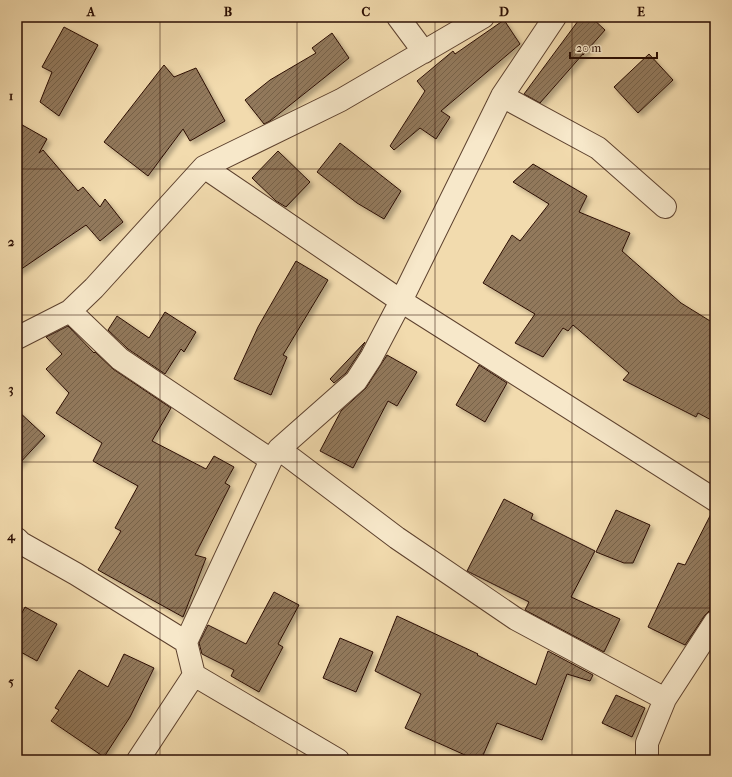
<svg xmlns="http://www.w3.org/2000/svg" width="732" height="777" viewBox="0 0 732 777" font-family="'IM FELL French Canon',serif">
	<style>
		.building { fill: url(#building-hatch); stroke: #2b0e03; filter: url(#shadow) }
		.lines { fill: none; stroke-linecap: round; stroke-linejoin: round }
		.minor-casing { stroke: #5d412e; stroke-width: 24 }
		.minor { stroke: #f7e8ca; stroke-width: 22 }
		.grid { fill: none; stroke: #2b0e03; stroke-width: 1; stroke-opacity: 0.55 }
		.neatline { fill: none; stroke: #2b0e03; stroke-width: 1.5 }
		.grid-label { font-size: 13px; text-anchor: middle; font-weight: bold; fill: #2b0e03 }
	</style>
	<defs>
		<pattern id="building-hatch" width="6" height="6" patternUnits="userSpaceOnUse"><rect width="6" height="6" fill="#92795c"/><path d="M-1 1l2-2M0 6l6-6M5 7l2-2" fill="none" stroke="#77624a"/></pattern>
		<filter id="shadow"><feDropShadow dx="3.5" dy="3.5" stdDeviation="2" flood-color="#0004"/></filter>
	</defs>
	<rect width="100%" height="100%" fill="#f2dbae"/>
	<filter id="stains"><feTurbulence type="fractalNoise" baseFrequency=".005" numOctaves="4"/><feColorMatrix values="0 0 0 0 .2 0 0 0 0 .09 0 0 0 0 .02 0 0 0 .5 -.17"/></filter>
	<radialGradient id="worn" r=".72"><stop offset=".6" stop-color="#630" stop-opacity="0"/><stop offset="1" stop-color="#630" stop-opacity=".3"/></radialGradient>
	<path class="building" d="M581,17H591L605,30L583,55V54L540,103L524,94Z
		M504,20L520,44L441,111L450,117L436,139L420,128L394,150L390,146L425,91L417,81L453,51L455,54Z
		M64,27L98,45L59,116L40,102L52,72L42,67Z
		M332,33L349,58L270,121L264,124L245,100L270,80L316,53L312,48Z
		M649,54L673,80L638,113L614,87Z
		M164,65L174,77L196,68L225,121L190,141L183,129L148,176L104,142Z
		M17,122L47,139L39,153L43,150L78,191L83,187L100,207L105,199L123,222L100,241L86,225L17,272Z
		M340,143L401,191L384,219L357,203L317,172Z
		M278,151L310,182L286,207L276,201L252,178Z
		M533,164L587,196L579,212L630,233L622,251L681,303L715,324V422L698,413L696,417L623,380L629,373L573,325L568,331L563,328L543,357L515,343L535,314L483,283L512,235L520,241L549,204L513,182Z
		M296,261L328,280L283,355L287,357L271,395L234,379L258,327Z
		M165,312L196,332L184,352L181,349L165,374L128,349L108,330L117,316L149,338Z
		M68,326L94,353L95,352L113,369L171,408L152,441L206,469L214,456L234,467L225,483L230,486L195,555L206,558L183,617L98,570L121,531L115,528L138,486L93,461L102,443L56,413L69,393L46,369L62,354L46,337Z
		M365,342L360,352L346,373L334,383L330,379Z
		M387,355L417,372L397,406L388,401L353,468L320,451L341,411L366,388Z
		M479,365L507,383L485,422L456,405Z
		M17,410L45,436L17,466Z
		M504,499L533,514L531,519L595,551L571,597L620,619L604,652L525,610L529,602L467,571Z
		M616,510L650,525L633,563H624L596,552Z
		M712,512H715V610L709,611L705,615L685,645L648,627L678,563L685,565Z
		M274,592L299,605L278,644L283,647L259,692L231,676L234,670L202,654L199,643L208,625L246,644Z
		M25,607L57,624L37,661L17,650V622Z
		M397,616L478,654L477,655L536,685L548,651L593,675L590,681L567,674L542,740L497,723L481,760H476L405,728L421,694L375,671Z
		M340,638L373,652L356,692L323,678Z
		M124,654L154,668L130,717L104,757L51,721L59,710L55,708L79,670L108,687Z
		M616,695L645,708L632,737L602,723Z"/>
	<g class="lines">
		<defs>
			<path id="minor" d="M398,17L424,52
				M502,96L598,148L665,207
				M204,167L401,301L715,500
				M70,311L120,359L271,460
				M17,338L70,311L94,288L204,167L341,100L483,17
				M279,449L397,538L516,619L665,699
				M17,539L21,543L76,574L186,642
				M194,675L338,760
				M138,760L194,675L186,642L271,460L279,449L356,381L371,358L401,301L502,96L555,17
				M647,760V743L665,699L715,622"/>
		</defs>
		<use href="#minor" class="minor-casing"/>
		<use href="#minor" class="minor"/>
	</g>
	<path class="grid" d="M160,17V760M297,17V760M435,17V760M572,17V760M17,169H715M17,315H715M17,462H715M17,608H715"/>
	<rect width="732" height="777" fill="none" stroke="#f2dbae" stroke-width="44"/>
	<path d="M570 52v6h87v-6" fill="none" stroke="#2b0e03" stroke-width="2"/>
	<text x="576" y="52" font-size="12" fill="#2b0e03" stroke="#f7e8ca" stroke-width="3" paint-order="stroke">20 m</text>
	<rect x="22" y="22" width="688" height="733" class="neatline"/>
	<g class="grid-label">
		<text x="91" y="16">A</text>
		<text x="228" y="16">B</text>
		<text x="366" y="16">C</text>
		<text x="504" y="16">D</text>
		<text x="641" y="16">E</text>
		<text x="11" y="100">1</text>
		<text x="11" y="246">2</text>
		<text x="11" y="393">3</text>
		<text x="11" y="540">4</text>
		<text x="11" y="686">5</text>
	</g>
	<rect width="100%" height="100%" filter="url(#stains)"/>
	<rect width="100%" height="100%" fill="url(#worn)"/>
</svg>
